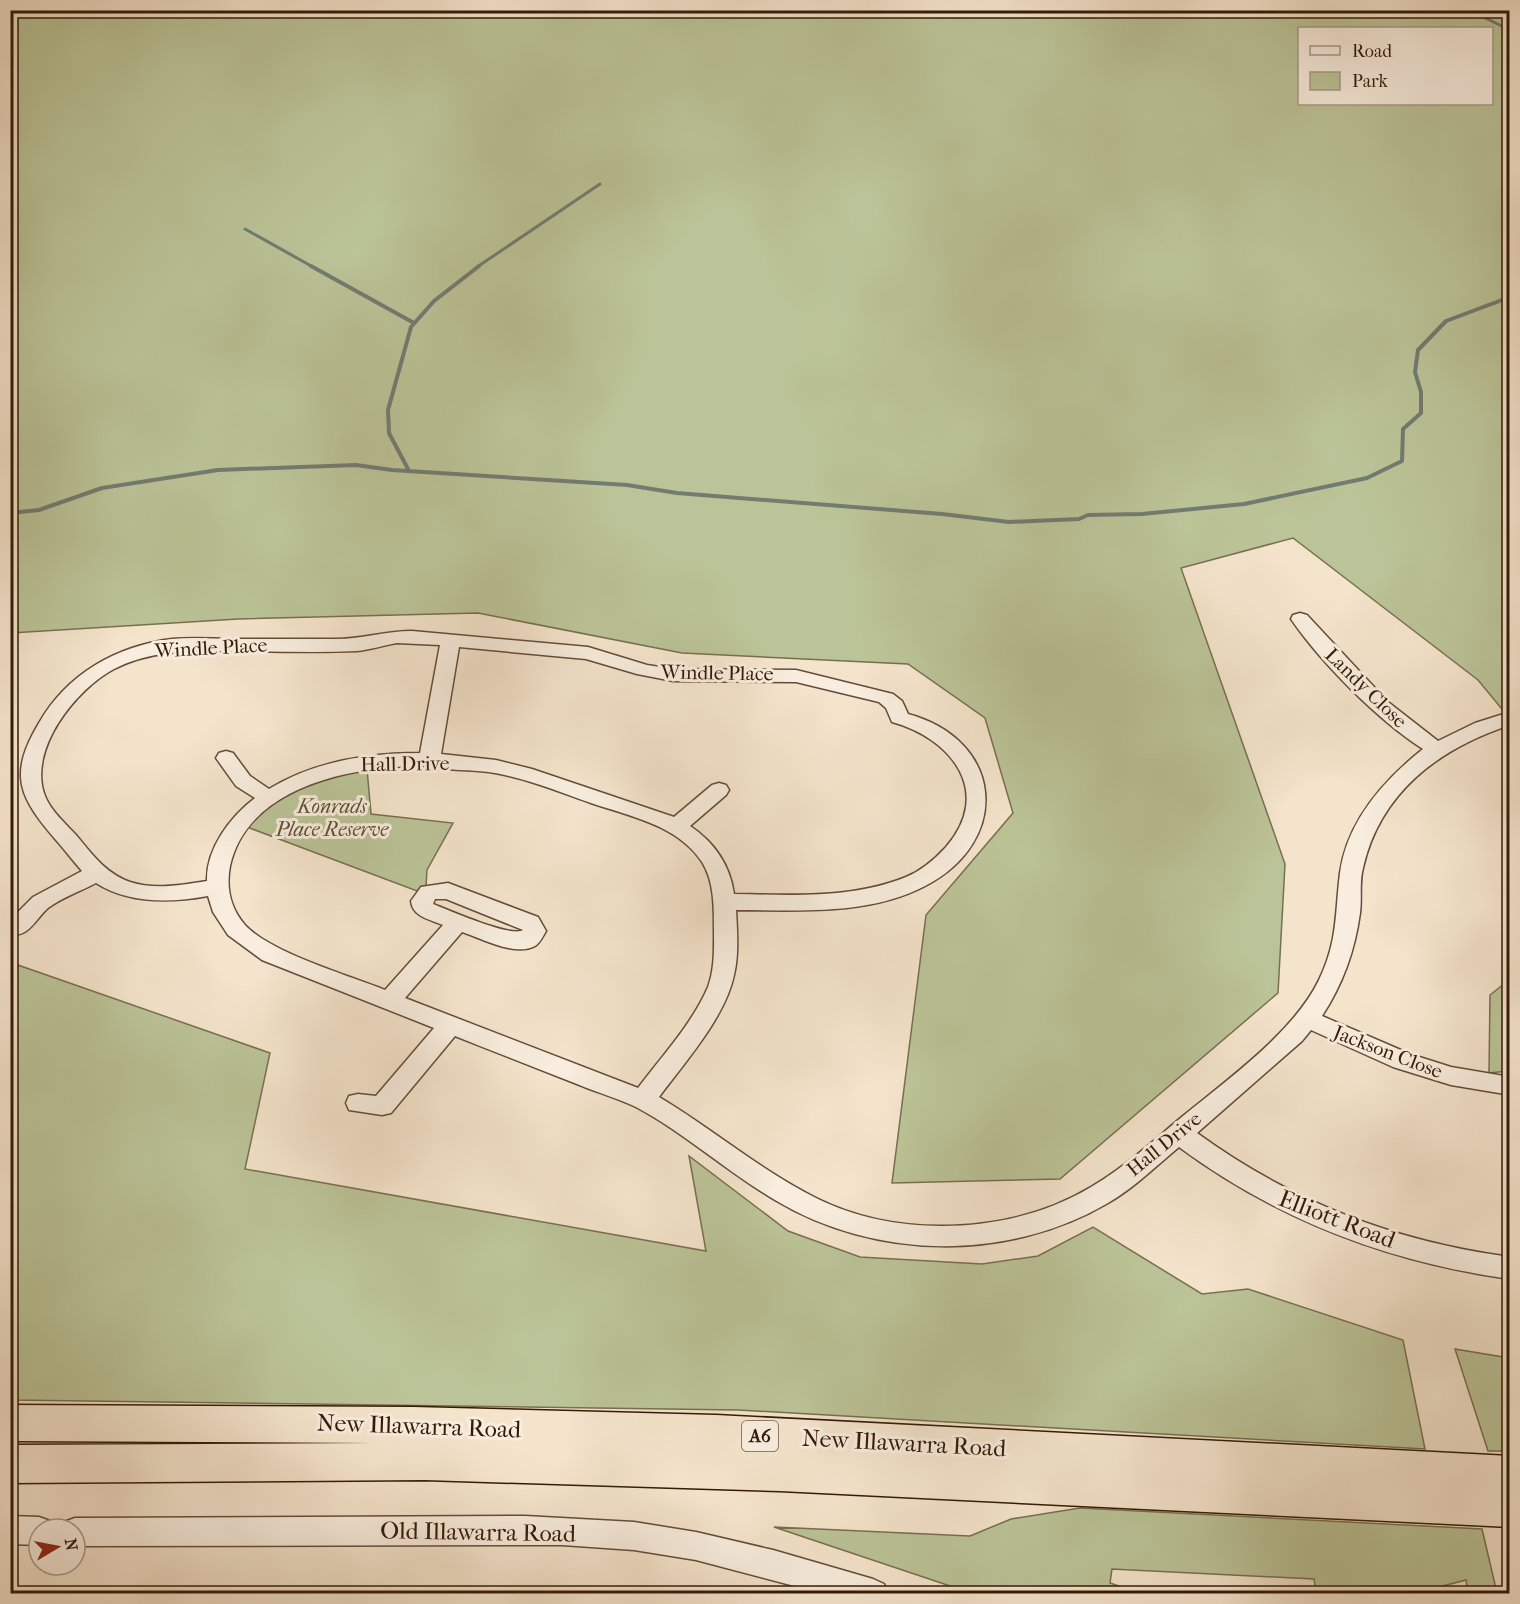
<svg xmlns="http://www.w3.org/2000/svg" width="1520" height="1604" viewBox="0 0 1520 1604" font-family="'IM FELL French Canon',serif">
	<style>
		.green { fill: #bbc498; stroke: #786f4f; stroke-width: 1.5; fill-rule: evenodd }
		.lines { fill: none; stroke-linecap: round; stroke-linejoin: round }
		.stream-far1 { stroke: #727c71; stroke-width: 3 }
		.stream { stroke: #727c71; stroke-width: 4 }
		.minor-casing { stroke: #644c38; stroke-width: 3 }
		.highway-casing { stroke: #341a06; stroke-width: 3 }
		.minor { fill: #f8edde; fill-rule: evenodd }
		.highway { fill: #f4e4cc; fill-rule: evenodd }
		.labels { text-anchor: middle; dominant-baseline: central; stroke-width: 6; stroke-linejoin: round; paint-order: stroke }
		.shield { fill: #f8edde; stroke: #6f5947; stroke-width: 1.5 }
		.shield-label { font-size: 18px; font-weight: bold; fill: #341a06 }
		.street-label { font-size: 20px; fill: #341a06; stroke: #f8edde }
		.park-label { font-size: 20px; font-style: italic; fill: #5c4d32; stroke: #f8edde }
		.near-street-label { font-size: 24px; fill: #341a06; stroke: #f8edde }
	</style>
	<rect width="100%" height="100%" fill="#f4e4cc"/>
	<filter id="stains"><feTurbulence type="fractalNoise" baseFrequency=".00333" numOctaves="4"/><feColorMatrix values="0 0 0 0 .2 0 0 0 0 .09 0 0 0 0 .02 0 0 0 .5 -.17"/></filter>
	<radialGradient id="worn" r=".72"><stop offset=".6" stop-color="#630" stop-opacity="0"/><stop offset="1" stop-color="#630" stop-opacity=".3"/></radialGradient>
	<path class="green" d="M11,11H1509V713L1506,714L1478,680L1293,538L1181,568L1285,864L1278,993L1060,1179L892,1183L926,915L1013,813L985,718L908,664L682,653L478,613L238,619L11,633ZM1300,28H1492V104H1300Z
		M367,769L371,814L453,823L427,870L426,886L417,891L247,827C280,789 321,780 367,769Z
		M10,957L18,965L270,1053L245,1169L706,1251L689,1156L788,1231L860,1257L982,1264L1038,1256L1093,1227L1202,1294L1248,1289L1403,1340L1425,1449L738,1410L11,1400Z
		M1509,980V1067L1508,1071L1489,1073L1490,995Z
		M1455,1349L1509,1358V1451H1488Z
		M1080,1508L1482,1529L1497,1593H1468L1466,1580L1416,1593H1316L1314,1579L1112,1569L1110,1583L1139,1593H971L774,1527L970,1536L1011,1519Z"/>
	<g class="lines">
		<path class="stream-far1" d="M1469,10L1510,30
			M958,11L960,17
			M245,229L313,267
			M477,267L600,184"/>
		<path class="stream" d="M311,266L414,323
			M409,471L389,433L388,410L411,327L434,301L479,266
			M10,513L39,510L102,488L218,470L356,465L392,470L627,485L677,493L942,514L1009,522L1079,519L1088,515L1142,514L1244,504L1367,478L1402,461L1403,429L1421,413V392L1415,372L1418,350L1446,321L1510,297"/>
		<defs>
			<path id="minor" d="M1300,613L1307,615L1388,702L1438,741L1475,723L1510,712V725C1440,748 1380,792 1363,868C1359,882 1362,898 1360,913C1355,950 1343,984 1322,1016L1410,1054L1451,1067L1510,1077V1093L1505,1094L1451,1085L1393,1067L1311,1030L1302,1041L1197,1133C1292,1202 1393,1241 1510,1257V1279C1388,1262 1278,1220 1179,1147C1156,1166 1134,1188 1108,1203C1007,1262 875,1260 775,1200C727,1172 685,1133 636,1107C617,1098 596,1092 577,1084C536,1068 495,1052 455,1036L391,1113L382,1115L349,1110L346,1103L349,1096L358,1094L376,1096L434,1028L262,960L228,935L213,912L208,896C170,903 129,904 96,883C81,891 61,898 48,908C37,917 28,939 10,934V920L33,897L82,871C73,861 65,850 56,840C19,797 8,775 39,723C67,674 116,646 172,639C193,637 215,639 236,639C269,639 302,639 336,639C362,639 386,631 412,631L588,647L647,665L673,669L796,670L893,694L902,701L908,714C1004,740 1012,841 925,886C868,916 798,910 736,910C737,931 739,954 734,975C725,1018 684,1063 659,1097C713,1129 761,1171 818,1199C900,1239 1013,1234 1091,1187C1124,1168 1154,1140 1183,1116C1227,1080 1294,1032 1319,980C1338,941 1335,913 1340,873C1347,821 1384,780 1423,749C1378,720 1321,663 1291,619L1293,615ZM397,643L440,645L420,753C368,753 315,761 269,789L250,776L233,753L226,751L219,753L216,758L236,786L255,798C230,817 206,849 207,881C182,885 154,890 130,882C105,873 92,854 76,835C65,823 51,811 45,796C27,750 76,689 114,669C151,650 189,651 229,651C272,651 315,653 357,651C370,650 384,645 397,643ZM459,647L586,659L637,674L673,681L796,682L879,702L886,708L892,722C951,738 994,792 946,847C935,859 921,871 906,877C852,899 792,895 734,894C730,865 714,842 690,826L726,795L729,790L726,785L719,783L712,785L674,817L532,769L496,760L441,754ZM423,766C445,771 472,769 495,773C528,779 560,792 591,803C629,816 678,825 702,862C714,881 714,906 714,928C714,948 715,968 708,987C692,1024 662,1056 638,1088L405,998L462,932C481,938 515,957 535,946C540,943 543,936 546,931L538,917L448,883L421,887L411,901C413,917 429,919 443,925L385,990C348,975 271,953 245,925C230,908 226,887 230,866C248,785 355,766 423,766ZM435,899H446L523,930C511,938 449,910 433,904Z
				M10,1516L39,1517L50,1521L53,1529H39V1545L10,1544Z
				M525,1516L634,1522L696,1532L773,1550L873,1579L884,1584L888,1594H825L696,1560L634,1550L562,1545L75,1546V1529H61L64,1522L75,1518Z"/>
			<path id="highway" d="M10,1405L413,1407L716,1415L1510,1456V1527L780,1491L425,1480L10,1483V1445L374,1443L10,1441Z"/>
		</defs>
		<use href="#minor" class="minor-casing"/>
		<use href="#highway" class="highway-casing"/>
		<use href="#minor" class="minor"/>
		<use href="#highway" class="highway"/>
	</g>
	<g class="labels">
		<rect class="shield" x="742" y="1421" width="36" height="30" rx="4.5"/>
		<g class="shield-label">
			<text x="760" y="1436">A6</text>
		</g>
		<g class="street-label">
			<text transform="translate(211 648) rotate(-3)">Windle Place</text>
			<text transform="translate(717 673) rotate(1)">Windle Place</text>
			<text transform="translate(1366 688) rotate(44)">Landy Close</text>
			<text transform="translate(405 764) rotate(-1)">Hall Drive</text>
			<text transform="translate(1388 1052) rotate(21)">Jackson Close</text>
			<text transform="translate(1164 1144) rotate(-39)">Hall Drive</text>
		</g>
		<g class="park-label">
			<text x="332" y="806">Konrads<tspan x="332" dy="23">Place Reserve</tspan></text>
		</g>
		<g class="near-street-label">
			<text transform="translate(1337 1219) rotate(21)">Elliott Road</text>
			<text transform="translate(419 1426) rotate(2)">New Illawarra Road</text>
			<text transform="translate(904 1443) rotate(3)">New Illawarra Road</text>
			<text transform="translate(478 1532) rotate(1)">Old Illawarra Road</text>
		</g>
	</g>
	<rect width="1520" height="1604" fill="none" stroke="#f4e4cc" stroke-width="36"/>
	<rect x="12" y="12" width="1496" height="1580" fill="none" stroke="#341a06" stroke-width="3"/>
	<rect x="18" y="18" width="1484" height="1568" fill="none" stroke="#341a06" stroke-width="1.5"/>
	<rect x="1298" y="27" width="195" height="78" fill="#f8edde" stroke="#aa9988" stroke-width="1.5"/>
	<rect x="1310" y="46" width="30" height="9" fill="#f8edde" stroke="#aa9988" stroke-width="1.5"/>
	<text x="1352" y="57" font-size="18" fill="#341a06">Road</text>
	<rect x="1310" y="72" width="30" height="18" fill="#bbc498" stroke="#aa9988" stroke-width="1.5"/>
	<text x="1352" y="87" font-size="18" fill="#341a06">Park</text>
	<g transform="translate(57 1547) rotate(80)"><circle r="28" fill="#f8edde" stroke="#aa9988" stroke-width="1.5"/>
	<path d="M0-4.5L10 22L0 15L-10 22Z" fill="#8f2418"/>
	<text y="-9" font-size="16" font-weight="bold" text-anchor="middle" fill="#341a06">N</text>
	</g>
	<rect width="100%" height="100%" filter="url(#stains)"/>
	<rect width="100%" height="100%" fill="url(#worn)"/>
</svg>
